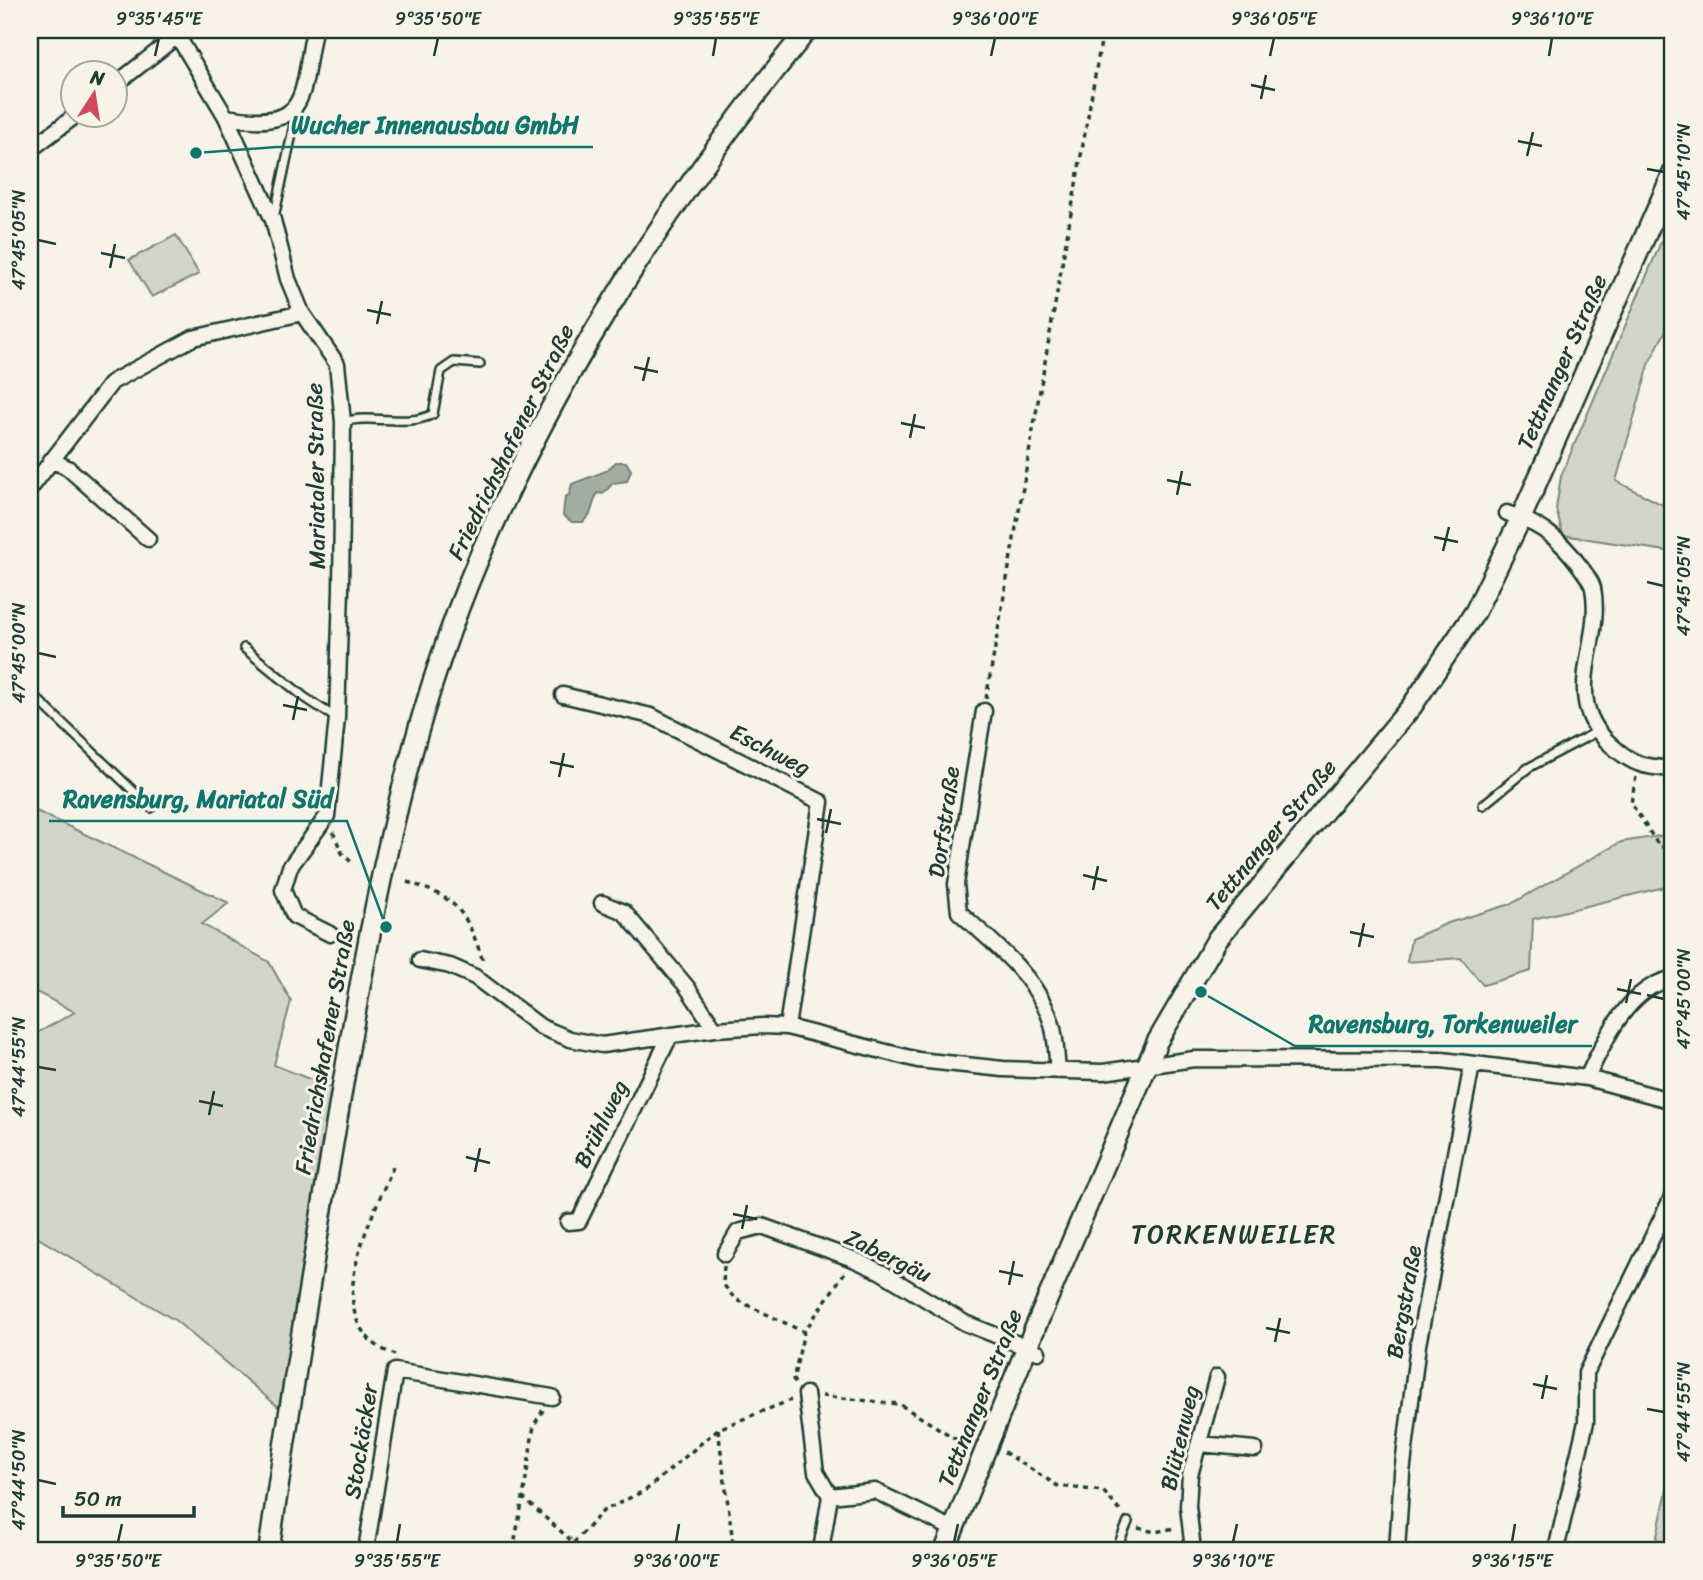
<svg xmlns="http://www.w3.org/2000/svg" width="1703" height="1580" viewBox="0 0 1703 1580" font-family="Sriracha,sans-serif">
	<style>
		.green { fill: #d3d5ca; stroke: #79897f; stroke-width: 2 }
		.water { fill: #a4ada3; stroke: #6f8077; stroke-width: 2 }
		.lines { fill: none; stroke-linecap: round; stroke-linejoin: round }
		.lane-casing { stroke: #1f3d34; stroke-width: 12 }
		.street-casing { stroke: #1f3d34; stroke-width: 19 }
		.secondary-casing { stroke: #1f3d34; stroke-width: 24 }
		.path { stroke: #1f3d34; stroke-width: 3.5; stroke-dasharray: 5 5; stroke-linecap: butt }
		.lane { stroke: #f7f3e8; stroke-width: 7 }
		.street { stroke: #f7f3e8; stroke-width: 14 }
		.secondary { stroke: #f7f3e8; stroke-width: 19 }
		.ticks { fill: none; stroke: #1f3d34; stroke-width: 2.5 }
		.labels { text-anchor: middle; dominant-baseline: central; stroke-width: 6; stroke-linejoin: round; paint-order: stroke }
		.street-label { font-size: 23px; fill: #1f3d34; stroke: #f7f3e8 }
		.quarter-label { font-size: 26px; letter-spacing: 2px; fill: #1f3d34; stroke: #f7f3e8 }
		.leader { fill: none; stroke: #0f766e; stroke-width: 2.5 }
		.callout-dot { fill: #0f766e; stroke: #f7f3e8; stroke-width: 2.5 }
		.callout-label { font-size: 24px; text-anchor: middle; font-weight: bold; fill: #0f766e; stroke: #f7f3e8; stroke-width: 6; stroke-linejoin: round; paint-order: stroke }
		.neatline { fill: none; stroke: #1f3d34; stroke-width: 2.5 }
		.ticks-label { font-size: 18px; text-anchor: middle; fill: #1f3d34 }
	</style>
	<rect width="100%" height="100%" fill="#f7f3e8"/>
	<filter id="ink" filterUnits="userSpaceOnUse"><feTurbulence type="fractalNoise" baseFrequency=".0143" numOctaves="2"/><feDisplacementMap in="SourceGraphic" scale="14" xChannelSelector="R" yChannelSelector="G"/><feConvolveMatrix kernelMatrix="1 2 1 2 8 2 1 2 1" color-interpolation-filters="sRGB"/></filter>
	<g filter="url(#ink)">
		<path class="green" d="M1673,214V317L1650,361L1616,481L1673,510V552L1563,535L1556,509L1561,476Z
			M176,235L199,274L152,297L129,260Z
			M30,808L229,903L202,924L269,962L291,1001L274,1065L342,1092L288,1415L176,1321L30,1233V1037L75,1012L30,989Z
			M1673,834V885L1533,919L1531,971L1483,985L1461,958L1407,962L1411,939L1448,923L1511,904L1621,842Z
			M1673,1462V1550H1654Z"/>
		<path class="water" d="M616,462H626L631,470L627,481L613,483L603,494L597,493L590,514L583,522H572L563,515L565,497L569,495L572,484L606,471Z"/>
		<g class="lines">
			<defs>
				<path id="lane" d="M274,218L298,106
					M343,422C373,413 407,428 433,414L441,371L454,362L480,364
					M244,648L304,697L336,718
					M30,692L151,808
					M1483,805L1528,768L1596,732
					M1116,1550L1128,1522"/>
				<path id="street" d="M174,30L226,117L273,220L288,279L302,313L337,364L343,422L341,589L337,718L327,816L290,867L283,890L294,916L330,934
					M116,84L177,36
					M226,117C311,131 300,98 314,30
					M30,150L75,116
					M51,460L68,468L148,539
					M30,489L112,382L193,338L302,313
					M1507,513C1539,524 1559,537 1579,565C1584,572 1591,580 1593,588C1604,645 1558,697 1611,745C1633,765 1644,767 1673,769
					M563,695L651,716L821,802L787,1027
					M984,711L956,884L959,912C992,942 1030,971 1048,1013C1056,1031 1056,1052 1058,1071
					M602,903L624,912L687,987L715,1029
					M420,960L450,966L475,977L541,1027L570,1039L602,1045L715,1029L763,1026L787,1027L918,1060L1003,1069L1103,1072L1194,1059L1442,1060L1587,1078L1673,1101
					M1587,1078C1603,1043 1629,985 1673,979
					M568,1222L579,1221L669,1038
					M725,1254L738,1232L762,1226L853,1259L881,1272L965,1323L1038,1352
					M806,1394L816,1472L830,1496
					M1200,1444L1255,1449
					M366,1550L395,1371L552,1397
					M821,1550L830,1496L875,1491L953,1529
					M1193,1550L1188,1506L1190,1475L1217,1377
					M1397,1550L1402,1473L1418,1345L1472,1065
					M1556,1550L1586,1422V1373L1673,1195"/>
				<path id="secondary" d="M269,1550C289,1406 313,1262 337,1119C369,928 402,739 478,560C560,367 675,193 807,30
					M945,1550L1027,1347L1157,1042L1218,938L1412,706L1475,612L1521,518L1673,173"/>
			</defs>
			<use href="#lane" class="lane-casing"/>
			<use href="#street" class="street-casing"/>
			<use href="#secondary" class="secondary-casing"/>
			<path class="path" d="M30,451L39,456
				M986,699L1103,30
				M1636,777L1631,803L1659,846L1673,850
				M333,832L342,853L354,865
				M407,882C460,898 467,914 484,964
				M393,1167C371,1221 313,1324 395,1355
				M724,1266L723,1284L735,1299L804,1332
				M795,1383L793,1380L804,1332L845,1272
				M822,1396L899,1404L969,1447
				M543,1410L534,1425L523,1498L573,1542
				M718,1429L734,1550
				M1004,1452L1058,1486L1103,1491L1123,1514
				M1138,1528L1155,1532L1175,1528
				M513,1550L523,1498
				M567,1550L603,1511L646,1490L718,1429L791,1400"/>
			<use href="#lane" class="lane"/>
			<use href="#street" class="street"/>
			<use href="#secondary" class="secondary"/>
		</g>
	</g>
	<path class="ticks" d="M155,56L159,38M434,56L438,38M713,56L716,38M991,56L995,38M1270,56L1274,38M1549,56L1552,38M1251,85L1275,90M1261,99L1266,75M1518,141L1542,146M1527,156L1533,132M1647,169L1664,172M38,240L56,244M101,253L125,258M110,268L115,244M367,310L391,315M377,324L382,301M634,367L658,372M643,381L649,357M901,423L925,428M910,438L915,414M1167,480L1191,485M1177,495L1182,471M1434,537L1458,542M1443,551L1449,527M1647,582L1664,586M38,653L56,657M283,705L307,710M293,720L298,696M550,762L574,767M559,777L564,753M817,819L841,824M826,833L831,809M1083,875L1107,881M1093,890L1098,866M1350,932L1374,937M1359,947L1364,923M1617,989L1641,994M1647,995L1664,999M1626,1003L1631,979M38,1067L56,1070M199,1101L223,1106M209,1115L214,1091M466,1157L490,1163M475,1172L480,1148M733,1214L757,1219M742,1229L747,1205M999,1271L1023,1276M1009,1285L1014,1261M1266,1328L1290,1333M1275,1342L1280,1318M1533,1384L1557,1389M1542,1399L1547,1375M1647,1409L1664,1412M38,1480L56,1484M118,1542L122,1524M397,1542L400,1524M676,1542L679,1524M954,1542L958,1524M1233,1542L1237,1524M1512,1542L1515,1524"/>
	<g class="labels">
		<g class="street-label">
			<text transform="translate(1562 362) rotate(-66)">Tettnanger Straße</text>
			<text transform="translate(511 442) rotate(-64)">Friedrichshafener Straße</text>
			<text transform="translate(316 476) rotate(-91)">Mariataler Straße</text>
			<text transform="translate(770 750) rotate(27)">Eschweg</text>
			<text transform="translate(944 822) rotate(-82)">Dorfstraße</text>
			<text transform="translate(1271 835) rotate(-50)">Tettnanger Straße</text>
			<text transform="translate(325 1047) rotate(-80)">Friedrichshafener Straße</text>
			<text transform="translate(601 1124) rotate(-64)">Brühlweg</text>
			<text transform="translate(888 1256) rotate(26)">Zabergäu</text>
			<text transform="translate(1404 1302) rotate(-80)">Bergstraße</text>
			<text transform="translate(980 1398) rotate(-68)">Tettnanger Straße</text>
			<text transform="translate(1180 1438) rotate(-77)">Blütenweg</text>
			<text transform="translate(361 1441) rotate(-81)">Stockäcker</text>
		</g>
		<g class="quarter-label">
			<text x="1234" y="1234">TORKENWEILER</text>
		</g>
	</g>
	<path class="leader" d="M196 153L276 147H593M386 927L347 821H49M1201 992L1295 1046H1592"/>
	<g class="callout-dot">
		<circle cx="196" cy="153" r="7"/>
		<circle cx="386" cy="927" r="7"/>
		<circle cx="1201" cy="992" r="7"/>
	</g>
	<g class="callout-label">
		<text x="435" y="133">Wucher Innenausbau GmbH</text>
		<text x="198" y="807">Ravensburg, Mariatal Süd</text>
		<text x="1443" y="1032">Ravensburg, Torkenweiler</text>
	</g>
	<rect width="1703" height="1580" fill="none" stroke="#f7f3e8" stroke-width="77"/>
	<g transform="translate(94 94) rotate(12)"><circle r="33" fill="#f7f3e8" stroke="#a1aaa0" stroke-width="2"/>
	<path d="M0-5L12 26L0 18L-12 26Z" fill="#d1495b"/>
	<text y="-10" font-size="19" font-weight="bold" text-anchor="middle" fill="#1f3d34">N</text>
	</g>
	<path d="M63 1506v10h131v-10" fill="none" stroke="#1f3d34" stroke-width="3.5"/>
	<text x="74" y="1506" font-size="21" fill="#1f3d34" stroke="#f7f3e8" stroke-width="5" paint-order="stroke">50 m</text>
	<rect x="38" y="38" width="1626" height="1504" class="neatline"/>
	<g class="ticks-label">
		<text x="159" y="25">9°35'45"E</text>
		<text x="438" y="25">9°35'50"E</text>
		<text x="716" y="25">9°35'55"E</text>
		<text x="995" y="25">9°36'00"E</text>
		<text x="1274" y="25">9°36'05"E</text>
		<text x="1552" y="25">9°36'10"E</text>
		<text transform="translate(1684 172) rotate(-90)" y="6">47°45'10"N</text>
		<text transform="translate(19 240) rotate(-90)" y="6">47°45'05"N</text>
		<text transform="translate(1684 586) rotate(-90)" y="6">47°45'05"N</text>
		<text transform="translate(19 653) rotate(-90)" y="6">47°45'00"N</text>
		<text transform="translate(1684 999) rotate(-90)" y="6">47°45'00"N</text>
		<text transform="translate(19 1067) rotate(-90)" y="6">47°44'55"N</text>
		<text transform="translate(1684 1412) rotate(-90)" y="6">47°44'55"N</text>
		<text transform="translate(19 1480) rotate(-90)" y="6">47°44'50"N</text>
		<text x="118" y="1567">9°35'50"E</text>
		<text x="397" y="1567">9°35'55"E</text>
		<text x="676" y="1567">9°36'00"E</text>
		<text x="954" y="1567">9°36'05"E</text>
		<text x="1233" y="1567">9°36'10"E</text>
		<text x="1512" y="1567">9°36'15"E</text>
	</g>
</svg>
